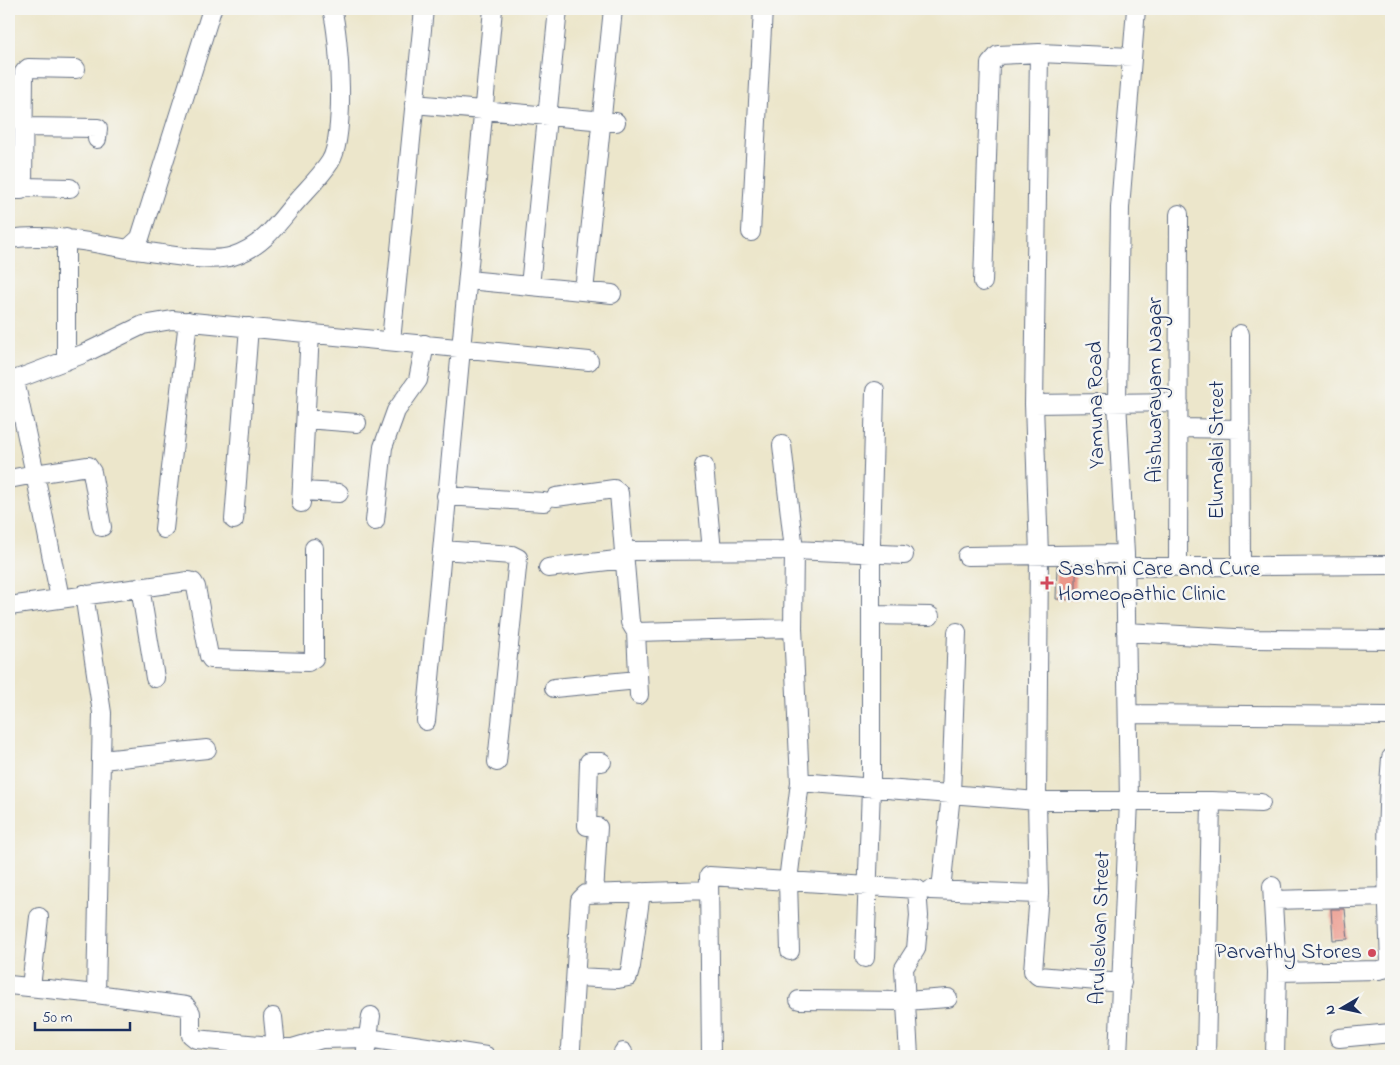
<svg xmlns="http://www.w3.org/2000/svg" width="1400" height="1065" viewBox="0 0 1400 1065" font-family="'Indie Flower',sans-serif">
	<style>
		.building { fill: #eb9689 }
		.lines { fill: none; stroke-linecap: round; stroke-linejoin: round }
		.minor-casing { stroke: #646f84; stroke-width: 20 }
		.minor { stroke: #fff; stroke-width: 18 }
		.poi-dot { fill: #d1495b; stroke: #f6f6f2; stroke-width: 2 }
		.labels { text-anchor: middle; dominant-baseline: central; stroke-width: 5; stroke-linejoin: round; paint-order: stroke }
		.street-label { font-size: 22px; fill: #1b2f5e; stroke: #f6f6f2 }
		.poi-label { font-size: 22px; fill: #1b2f5e; stroke: #f6f6f2; text-anchor: start }
	</style>
	<rect width="100%" height="100%" fill="#f6f6f2"/>
	<filter id="ink" filterUnits="userSpaceOnUse"><feTurbulence type="fractalNoise" baseFrequency=".02" numOctaves="2"/><feDisplacementMap in="SourceGraphic" scale="10" xChannelSelector="R" yChannelSelector="G"/><feConvolveMatrix kernelMatrix="1 2 1 2 8 2 1 2 1" color-interpolation-filters="sRGB"/></filter>
	<filter id="wash" filterUnits="userSpaceOnUse"><feTurbulence type="fractalNoise" baseFrequency=".0096" numOctaves="4" result="noise"/><feDisplacementMap in="SourceGraphic" scale="20" xChannelSelector="R" yChannelSelector="G"/><feGaussianBlur stdDeviation="1.12" result="paint"/><feColorMatrix in="noise" values="0 0 0 0 0 0 0 0 0 0 0 0 0 0 0 0 0 1.4 0 .05"/><feComposite in="paint" operator="in"/></filter>
	<g filter="url(#wash)">
		<rect width="100%" height="100%" fill="#ece6cb"/>
		<g id="blocks">
			<path class="building" d="M1057,565H1076V600L1056,599Z
				M1331,909H1345L1348,939L1333,940Z"/>
		</g>
	</g>
	<g filter="url(#ink)">
		<use href="#blocks" fill-opacity="0" stroke="#646f84" stroke-width="1"/>
		<g class="lines">
			<defs>
				<path id="minor" d="M414,104L616,122
					M23,127L98,128L97,139
					M23,187L70,188
					M9,190H21L23,187L24,72L28,68L76,69
					M751,232L763,9
					M9,239C49,233 88,242 128,249L140,238L212,9
					M128,249C155,252 208,264 233,256C259,248 274,229 290,209C303,193 319,179 330,162C346,138 340,38 332,9
					M468,280L612,294
					M983,282L990,64L998,55L1039,53
					M530,286L558,9
					M584,291L613,9
					M1240,334L1241,565
					M391,341L424,9
					M66,361V238
					M9,382L83,354L143,325L172,320L589,361
					M1034,404L1179,402
					M306,419L357,423
					M1179,428L1241,429
					M782,445L794,550L793,628L800,782L788,881L790,951
					M704,466L712,551
					M9,479L35,474L15,381
					M302,491L339,493
					M446,496L544,502
					M556,497L614,489L619,493L630,622L636,632L793,628
					M301,503L310,333
					M234,520L249,327
					M375,521L383,447L396,411L418,380L425,344
					M164,529L188,321
					M442,550L512,555L518,558L497,762
					M625,551L794,550L904,555
					M967,556L1125,554
					M1125,567L1391,565
					M1178,567L1179,214
					M548,568L625,559
					M140,587L155,678
					M84,594L102,713L96,994
					M60,598L35,474L88,466L92,472L102,527
					M9,606L189,581L193,582L196,587L209,656L211,659L308,662L314,658V548
					M871,615L930,616
					M636,632L639,695
					M1126,632L1253,639L1391,640
					M554,688L638,680
					M1128,714L1391,716
					M426,721L493,9
					M1391,758C1385,825 1387,893 1390,961L1388,968H1391
					M102,760L207,749
					M800,782L1037,801H1211L1206,1056
					M1211,801L1261,803
					M1272,886L1277,972L1275,1056
					M930,890L1039,894
					M941,890L951,794L957,632
					M594,894L598,827L587,826L589,762H602
					M1273,900L1387,897
					M865,958L871,788V544L875,391
					M1277,972L1379,970L1388,968
					M576,977L618,979L628,977L631,966L641,892
					M1122,983L1038,976L1033,971L1039,894L1037,801L1039,555L1034,404L1039,53L1132,57
					M9,985L96,994L186,1006L191,1013V1035L196,1039L292,1048L322,1039L368,1038L486,1056
					M31,987L39,917
					M799,1000L905,1001L948,998
					M273,1017L276,1047
					M1339,1038L1391,1033
					M623,1052V1056
					M365,1056L371,1016
					M568,1056L571,1048L580,900L586,894L709,890
					M711,1056L709,876L917,889L919,916L916,949L904,968L909,1056
					M1118,1056L1129,801L1125,554L1117,401L1120,208L1136,9"/>
			</defs>
			<use href="#minor" class="minor-casing"/>
			<use href="#minor" class="minor"/>
		</g>
	</g>
	<g class="poi-dot">
		<path d="M1044.5 575.5h5v5h5v5h-5v5h-5v-5h-5v-5h5z"/>
		<circle cx="1372" cy="953" r="5"/>
	</g>
	<g class="labels">
		<g class="street-label">
			<text transform="translate(1156 390) rotate(-90)">Aishwarayam Nagar</text>
			<text transform="translate(1097 405) rotate(-91)">Yamuna Road</text>
			<text transform="translate(1218 450) rotate(-90)">Elumalai Street</text>
			<text transform="translate(1101 928) rotate(-88)">Arulselvan Street</text>
		</g>
		<g class="poi-label">
			<text x="1058" y="570">Sashmi Care and Cure<tspan x="1058" dy="25">Homeopathic Clinic</tspan></text>
			<text x="1362" y="953" text-anchor="end">Parvathy Stores</text>
		</g>
	</g>
	<rect width="1400" height="1065" fill="none" stroke="#f6f6f2" stroke-width="30"/>
	<g transform="translate(1342 1008) rotate(261)" stroke="#f6f6f2" stroke-width="4" paint-order="stroke">
	<path d="M0-4L9 19L0 12L-9 19Z" fill="#1b2f5e"/>
	<text y="-8" font-size="14" font-weight="bold" text-anchor="middle" fill="#1b2f5e">N</text>
	</g>
	<path d="M35 1022v8h95v-8" fill="none" stroke="#1b2f5e" stroke-width="2.5"/>
	<text x="42" y="1022" font-size="15" fill="#1b2f5e" stroke="#f6f6f2" stroke-width="4" paint-order="stroke">50 m</text>
</svg>
